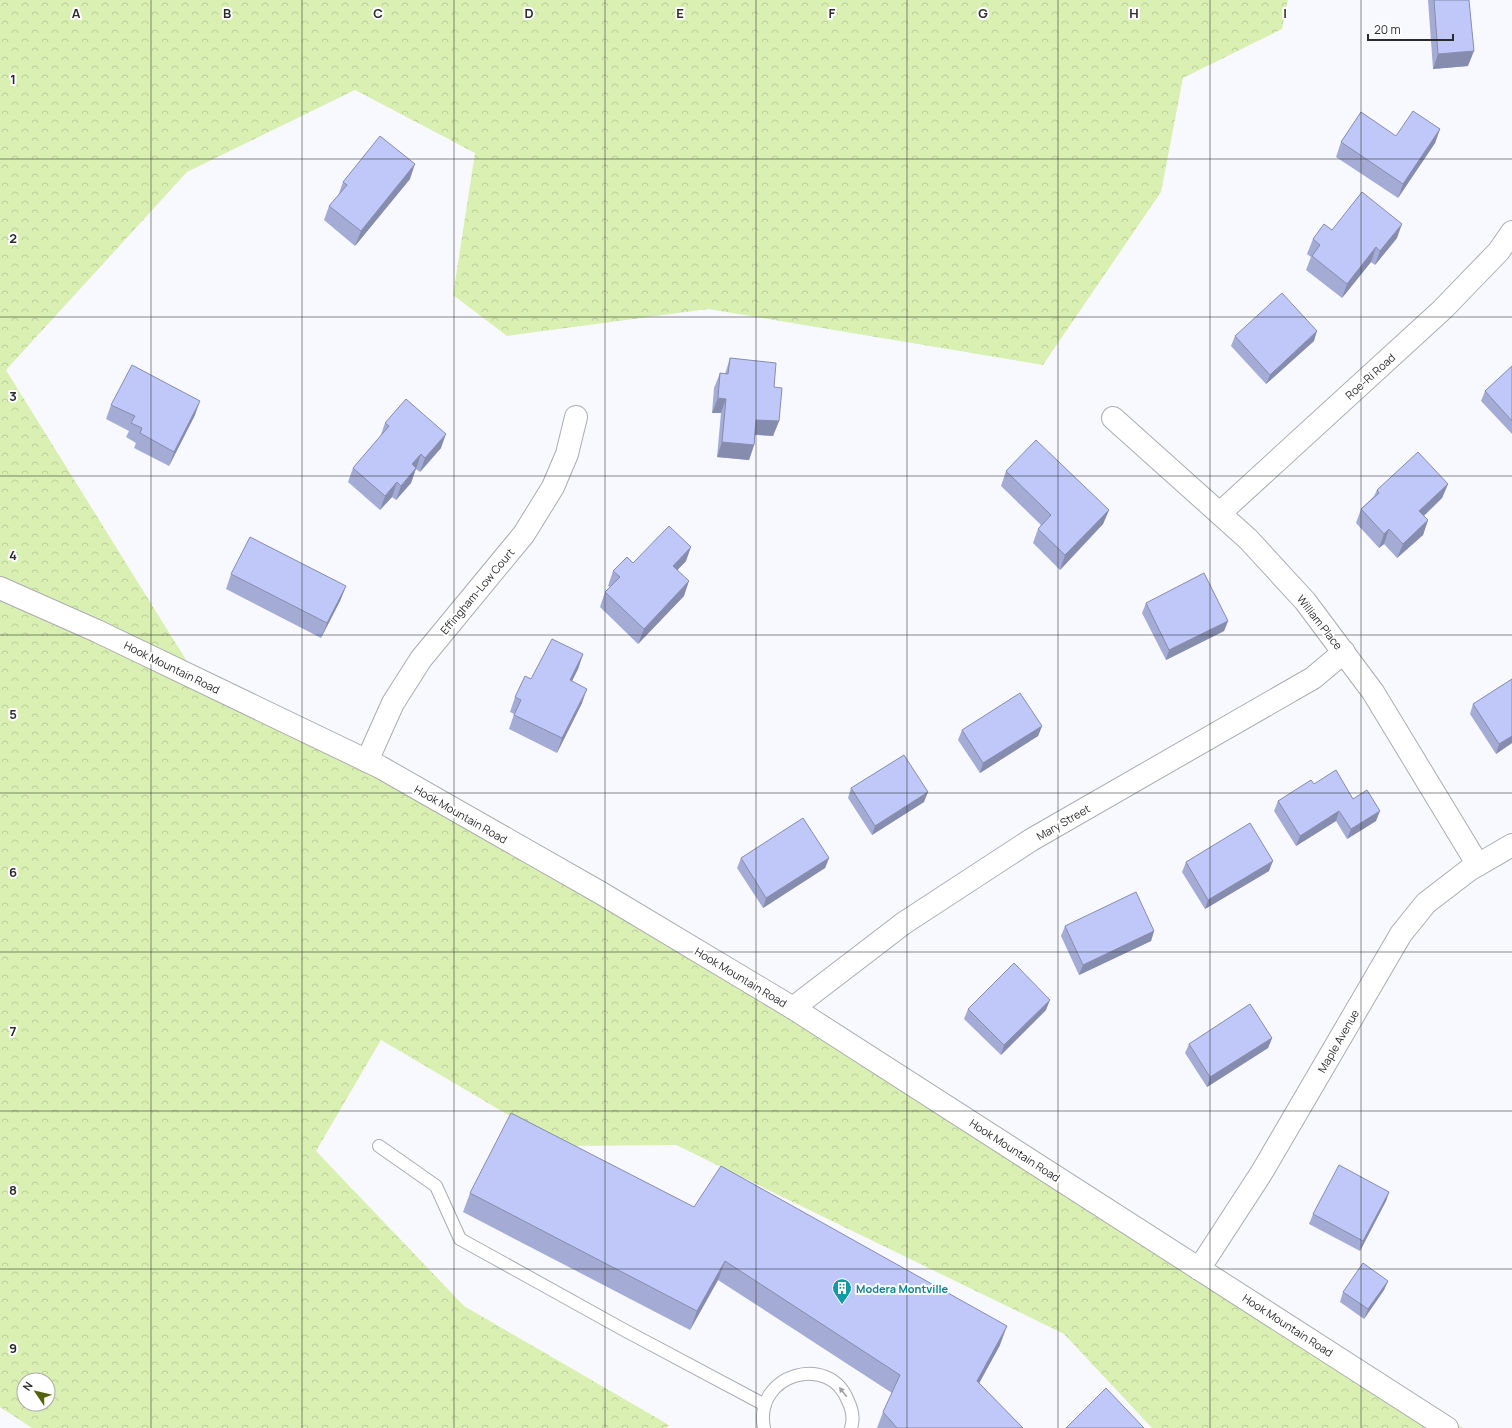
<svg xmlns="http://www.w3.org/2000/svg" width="1512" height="1428" viewBox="0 0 1512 1428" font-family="Manrope,sans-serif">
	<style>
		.forest { fill: url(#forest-crowns); fill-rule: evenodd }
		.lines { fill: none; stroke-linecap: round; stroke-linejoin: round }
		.service-casing { stroke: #abacb3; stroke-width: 14 }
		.minor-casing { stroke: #abacb3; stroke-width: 24 }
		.tertiary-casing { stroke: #abacb3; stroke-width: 24 }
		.service { stroke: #fff; stroke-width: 12 }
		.minor { stroke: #fff; stroke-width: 22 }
		.tertiary { stroke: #fff; stroke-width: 22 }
		.wall { fill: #a4acd5 }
		.shaded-wall { fill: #868cae }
		.building { fill: #bfc8f8; stroke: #868cae }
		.oneway { fill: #9fa0a0 }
		.grid { fill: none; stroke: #2a2b2d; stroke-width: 1; stroke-opacity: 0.55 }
		.labels { text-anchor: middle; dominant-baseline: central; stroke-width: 4; stroke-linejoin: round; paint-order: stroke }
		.street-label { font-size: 11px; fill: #2a2b2d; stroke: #fff }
		.culture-label { font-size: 11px; font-weight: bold; fill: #0d838f; stroke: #fff; text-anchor: start }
		.grid-label { font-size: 13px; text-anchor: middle; font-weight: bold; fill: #2a2b2d; stroke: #fff; stroke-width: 4; stroke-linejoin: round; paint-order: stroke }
	</style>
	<defs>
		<pattern id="forest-crowns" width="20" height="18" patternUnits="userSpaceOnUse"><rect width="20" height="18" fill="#daf0b2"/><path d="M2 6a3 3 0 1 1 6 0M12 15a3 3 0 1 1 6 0" fill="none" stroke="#bbce99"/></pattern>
	</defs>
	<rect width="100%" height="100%" fill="#f8f9ff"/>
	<path class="forest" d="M0,0H1288L1282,29L1183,78L1161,192L1043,365L708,309L507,336L453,295L475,153L355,90L187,172L6,370L206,692L590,881L1463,1428H1152L1064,1334L676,1145L561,1146L381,1040L316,1151L464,1306L669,1425L666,1428H32L0,1407ZM24,1380H48V1404H24Z"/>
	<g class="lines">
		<defs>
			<path id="service" d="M379,1146L436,1186L460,1239L626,1331L765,1405
				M764,1428C753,1374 830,1352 848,1401C852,1409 854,1419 851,1428"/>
			<path id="minor" d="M1113,418L1248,539L1305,601L1373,692L1478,865
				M1220,513L1443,309L1499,251L1512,232
				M367,761L393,703L421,659L524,534L553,487L567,454L576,417
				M793,1008L904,923L1031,840L1313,678L1344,652
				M1199,1269L1262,1172L1401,934L1426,903L1469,870L1512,845"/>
			<path id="tertiary" d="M0,588L97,631L380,767L601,893L793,1008L1447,1428"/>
		</defs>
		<use href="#service" class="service-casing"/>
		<use href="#minor" class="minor-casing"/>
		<use href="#tertiary" class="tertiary-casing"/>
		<use href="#service" class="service"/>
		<use href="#minor" class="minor"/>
		<use href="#tertiary" class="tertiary"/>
	</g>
	<path class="wall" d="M1428,0H1469L1468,66L1433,69Z
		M1440,129L1435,143L1398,198L1336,157L1341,142L1396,136Z
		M410,179L355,246L324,220L329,206L338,196L343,182Z
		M1332,230L1397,238L1375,265L1371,262L1342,298L1306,270L1311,257L1307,254L1313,239Z
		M1235,336L1314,341L1266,384L1231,346Z
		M730,358L774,387L779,421L773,436L755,435L754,445L749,460L717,457L721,413H712L714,388L720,373L725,374Z
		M1512,366V434L1481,401L1485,391Z
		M111,405L195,415L169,466L134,448L136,443L126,437L129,431L106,419Z
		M385,423L441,448L420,472L416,469L411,483L396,500L392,497L380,510L348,482L353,468L380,437Z
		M1006,471L1109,510L1103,524L1060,570L1033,543L1038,529L1041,525L1001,486Z
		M1448,484L1442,498L1424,516L1428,520L1423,535L1397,558L1384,544L1379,548L1356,523L1361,509L1374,496L1377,490Z
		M686,561L677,570L684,596L638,644L600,607L605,592L610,587L608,586L613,571L633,563Z
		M231,574L346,586L340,601L321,638L226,589Z
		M1146,603L1228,621L1224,631L1166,660L1142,613Z
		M583,654L578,669L572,681L582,703L557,753L509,729L514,714L510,712L515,697L531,679Z
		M1512,679V743L1496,754L1470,714L1473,704Z
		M1042,726L1038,736L980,773L958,740L962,730Z
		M1314,784L1353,799L1376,821L1347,839L1336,821L1296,846L1274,811L1278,801Z
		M851,788L924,802L872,835L848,798Z
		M741,858H829L825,868L763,908L737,868Z
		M1186,862L1269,871L1205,909L1182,872Z
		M1065,926L1154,931L1151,941L1079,975L1061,936Z
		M968,1009L1046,1010L1001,1055L964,1019Z
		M1272,1038L1268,1048L1207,1087L1185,1053L1189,1044Z
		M1389,1192L1386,1201L1360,1251L1309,1224L1313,1214Z
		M470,1193L694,1207L1000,1345L979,1383L1023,1428H877L883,1412L892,1393L718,1280L690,1330L463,1212Z
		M1388,1281L1384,1290L1364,1319L1340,1302L1343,1292Z"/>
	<path class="shaded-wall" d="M1474,51L1468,66L1433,69L1438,54Z
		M1440,129L1435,143L1398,198L1403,184Z
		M415,164L410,179L355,246L361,231Z
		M1402,224L1397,238L1375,265L1380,251Z
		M1376,247L1371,262L1342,298L1347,284Z
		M1317,331L1314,341L1266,384L1270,375Z
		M718,398L726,399L721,413H712Z
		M200,401L195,415L169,466L174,452Z
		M756,420L779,421L773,436L751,434Z
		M446,434L441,448L420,472L425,458Z
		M722,442L754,445L749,460L717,457Z
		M421,454L416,469L412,464Z
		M416,468L411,483L396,500L401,486Z
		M397,482L392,497L380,510L385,496Z
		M1448,484L1442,498L1414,525L1419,511Z
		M1109,510L1103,524L1060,570L1065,555Z
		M1428,520L1423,535L1397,558L1403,544Z
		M1389,529L1384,544L1379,548L1384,534Z
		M691,547L686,561L668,580L673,566Z
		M689,581L684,596L638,644L644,629Z
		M346,586L340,601L321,638L327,623Z
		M1228,621L1224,631L1166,660L1169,650Z
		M583,654L578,669L565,695L570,680Z
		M587,689L582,703L557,753L562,738Z
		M1042,726L1038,736L980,773L983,763Z
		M1512,736V743L1496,754L1499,744Z
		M928,792L924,802L872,835L875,826Z
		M1339,811L1336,821L1296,846L1300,836Z
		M1380,811L1376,821L1347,839L1351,829Z
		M829,858L825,868L763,908L766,898Z
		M1273,861L1269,871L1205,909L1208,900Z
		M1154,931L1151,941L1079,975L1083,965Z
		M1050,1000L1046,1010L1001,1055L1004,1045Z
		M1272,1038L1268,1048L1207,1087L1210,1077Z
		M1389,1192L1386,1201L1360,1251L1363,1241Z
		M725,1261L718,1280L690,1330L697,1311Z
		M1388,1281L1384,1290L1364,1319L1368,1309Z
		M1007,1326L1000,1345L970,1400L977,1381Z"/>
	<path class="building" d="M1434,0H1469L1474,51L1438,54Z
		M1413,111L1440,129L1403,184L1341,142L1361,112L1396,136Z
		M380,136L415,164L361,231L329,206L347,185L343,182Z
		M1362,192L1402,224L1380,251L1376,247L1347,284L1312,256L1320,245L1313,239L1324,224L1332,230Z
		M1282,293L1317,331L1270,375L1235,336Z
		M730,358L776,363L774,387L782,388L779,421L756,420L754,445L722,442L726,399L718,398L720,373L728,374Z
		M132,365L200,401L174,452L140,433L142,428L131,423L135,416L111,405Z
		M1512,366V421L1485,391Z
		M406,399L446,434L425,458L421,454L412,464L416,468L401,486L397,482L385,496L353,468L389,426L385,423Z
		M1036,440L1109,510L1065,555L1038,529L1051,515L1006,471Z
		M1418,452L1448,484L1419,511L1428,520L1403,544L1389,529L1384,534L1361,509L1379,493L1377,490Z
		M669,526L691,547L673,566L689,581L644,629L605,592L620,577L613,571L627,557L633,563Z
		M250,537L346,586L327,623L231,574Z
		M1204,573L1228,621L1169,650L1146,603Z
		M552,639L583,654L570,680L587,689L562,738L514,715L521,700L515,697L525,676L531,679Z
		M1512,679V736L1499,744L1473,704Z
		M1020,693L1042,726L983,763L962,730Z
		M904,755L928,792L875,826L851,788Z
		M1336,770L1353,799L1367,790L1380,811L1351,829L1339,811L1300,836L1278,801L1311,780L1314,784Z
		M803,818L829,858L766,898L741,858Z
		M1250,823L1273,861L1208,900L1186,862Z
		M1136,892L1154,931L1083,965L1065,926Z
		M1014,963L1050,1000L1004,1045L968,1009Z
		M1250,1004L1272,1038L1210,1077L1189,1044Z
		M511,1113L694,1207L721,1166L1007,1326L977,1381L1023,1428H897L883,1412L900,1375L725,1261L697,1311L470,1193Z
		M1339,1165L1389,1192L1363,1241L1313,1214Z
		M1363,1263L1388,1281L1368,1309L1343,1292Z
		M1106,1388L1144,1428H1066Z"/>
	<defs><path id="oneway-solid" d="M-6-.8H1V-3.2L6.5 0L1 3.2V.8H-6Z"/></defs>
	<use class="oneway" href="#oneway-solid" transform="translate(843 1392) rotate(-128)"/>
	<path class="grid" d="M151,0V1428M302,0V1428M454,0V1428M605,0V1428M756,0V1428M907,0V1428M1058,0V1428M1210,0V1428M1361,0V1428M0,159H1512M0,317H1512M0,476H1512M0,635H1512M0,793H1512M0,952H1512M0,1111H1512M0,1269H1512"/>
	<defs>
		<symbol id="building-pin" viewBox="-11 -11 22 30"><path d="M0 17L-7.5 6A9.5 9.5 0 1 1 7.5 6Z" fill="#0f9aa8" stroke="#fff"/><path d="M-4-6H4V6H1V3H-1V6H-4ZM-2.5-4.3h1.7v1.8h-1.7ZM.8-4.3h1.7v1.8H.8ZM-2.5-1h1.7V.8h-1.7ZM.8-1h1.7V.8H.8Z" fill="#fff"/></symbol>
	</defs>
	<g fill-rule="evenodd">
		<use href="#building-pin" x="831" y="1277" width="22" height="30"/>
	</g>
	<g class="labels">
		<g class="street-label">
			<text transform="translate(1370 376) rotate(-42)">Roe-Ri Road</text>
			<text transform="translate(477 591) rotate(-50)">Effingham-Low Court</text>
			<text transform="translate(1320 622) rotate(52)">William Place</text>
			<text transform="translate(172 667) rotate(26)">Hook Mountain Road</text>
			<text transform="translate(461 814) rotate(30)">Hook Mountain Road</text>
			<text transform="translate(1063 822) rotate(-30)">Mary Street</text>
			<text transform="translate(741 977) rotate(31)">Hook Mountain Road</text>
			<text transform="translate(1338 1041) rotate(-60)">Maple Avenue</text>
			<text transform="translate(1015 1150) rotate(33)">Hook Mountain Road</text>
			<text transform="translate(1288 1325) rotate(33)">Hook Mountain Road</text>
		</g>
		<g class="culture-label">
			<text x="856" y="1288">Modera Montville</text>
		</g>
	</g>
	<g class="grid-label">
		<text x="76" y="18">A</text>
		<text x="227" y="18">B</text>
		<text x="378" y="18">C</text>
		<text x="529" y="18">D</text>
		<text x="680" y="18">E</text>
		<text x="832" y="18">F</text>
		<text x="983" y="18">G</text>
		<text x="1134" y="18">H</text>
		<text x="1285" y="18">I</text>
		<text x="13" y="84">1</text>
		<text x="13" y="243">2</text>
		<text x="13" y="401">3</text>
		<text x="13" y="560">4</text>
		<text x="13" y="719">5</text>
		<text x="13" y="877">6</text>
		<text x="13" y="1036">7</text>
		<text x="13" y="1195">8</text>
		<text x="13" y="1353">9</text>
	</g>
	<g transform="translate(36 1392) rotate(305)"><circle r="19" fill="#ffffff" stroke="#aaaaab"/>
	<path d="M0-3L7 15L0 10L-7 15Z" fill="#546309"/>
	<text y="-6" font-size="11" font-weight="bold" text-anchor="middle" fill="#2a2b2d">N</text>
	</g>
	<path d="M1368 34v6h85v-6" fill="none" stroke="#2a2b2d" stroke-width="2"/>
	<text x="1374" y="34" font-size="12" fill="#2a2b2d" stroke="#ffffff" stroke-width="3" paint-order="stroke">20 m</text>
</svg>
